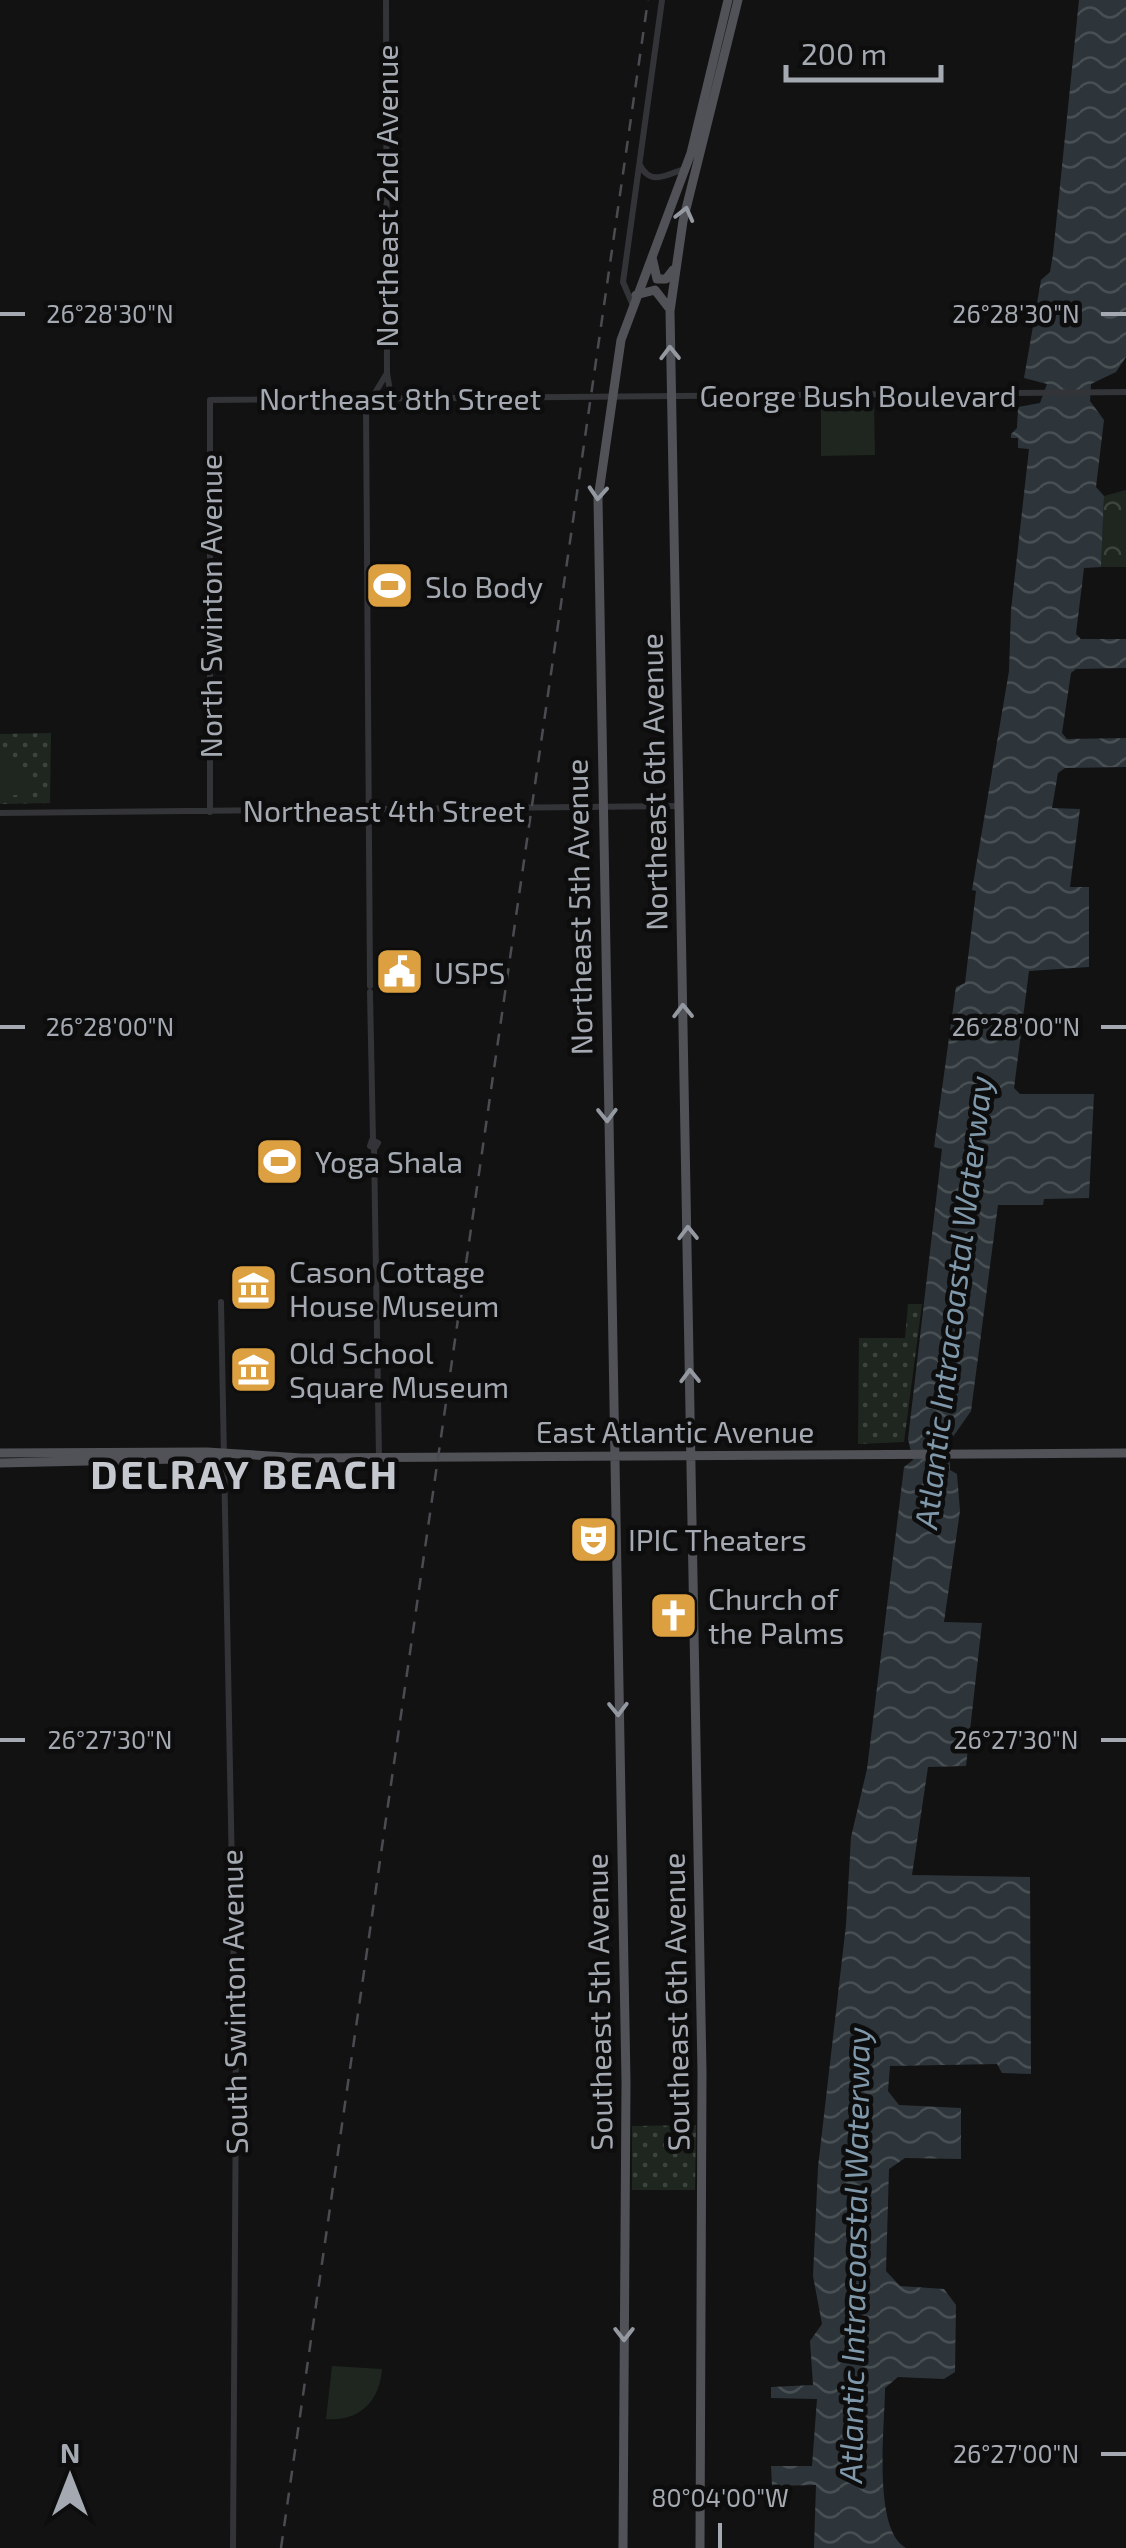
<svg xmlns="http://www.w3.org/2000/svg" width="1126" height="2548" viewBox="0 0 1126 2548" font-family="'Exo 2',sans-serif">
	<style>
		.forest { fill: url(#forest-crowns) }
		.park { fill: url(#park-dots) }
		.pitch { fill: #1f261f }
		.water { fill: url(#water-waves) }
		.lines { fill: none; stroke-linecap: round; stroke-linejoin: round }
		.minor { stroke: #333438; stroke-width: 6 }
		.major { stroke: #505257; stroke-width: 9 }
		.rail { stroke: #4b4c51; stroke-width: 2.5; stroke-dasharray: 12 10; stroke-linecap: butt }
		.oneway { stroke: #9498a0 }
		.ticks { fill: none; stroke: #a5aab2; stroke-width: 4 }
		.labels { text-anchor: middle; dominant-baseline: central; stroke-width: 9; stroke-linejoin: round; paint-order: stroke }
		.street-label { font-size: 30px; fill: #a5aab2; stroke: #0d0d0e }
		.poi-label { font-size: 30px; fill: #a5aab2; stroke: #0d0d0e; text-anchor: start }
		.water-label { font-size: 32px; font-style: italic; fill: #7f98aa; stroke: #0d0d0e }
		.district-label { font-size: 40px; font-weight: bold; letter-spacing: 2.5px; fill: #c5c8cf; stroke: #0d0d0e }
		.ticks-label { font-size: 25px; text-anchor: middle; fill: #a5aab2; stroke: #0d0d0e; stroke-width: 9; stroke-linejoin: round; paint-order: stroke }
	</style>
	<defs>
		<pattern id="forest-crowns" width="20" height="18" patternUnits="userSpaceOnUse" patternTransform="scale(2.5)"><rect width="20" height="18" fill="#1f261f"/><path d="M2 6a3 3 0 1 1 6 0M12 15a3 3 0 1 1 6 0" fill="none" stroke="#3d433d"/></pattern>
		<pattern id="park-dots" width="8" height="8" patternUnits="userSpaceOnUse" patternTransform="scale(2.5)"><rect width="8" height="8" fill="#1f261f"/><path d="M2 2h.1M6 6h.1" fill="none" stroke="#3d433d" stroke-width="1.8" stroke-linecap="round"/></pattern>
		<pattern id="water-waves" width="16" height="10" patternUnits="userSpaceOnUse" patternTransform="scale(2.5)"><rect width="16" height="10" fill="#2d353a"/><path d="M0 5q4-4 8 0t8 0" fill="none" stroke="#485054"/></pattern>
	</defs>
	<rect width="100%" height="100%" fill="#121213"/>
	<path class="forest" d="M1126,490V567H1101L1104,496Z"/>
	<path class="park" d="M51,733L50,803L0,804V734Z
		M908,1304H922L904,1442L858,1444L859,1338H905Z
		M696,2125L695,2190H632V2126Z"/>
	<path class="pitch" d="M874,404L875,455L821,456V405Z
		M0,755C22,759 31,772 31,794L0,796Z
		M332,2366L382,2369C380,2401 359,2422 326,2419Z"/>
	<path class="water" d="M1079,0H1126V357L1116,372L1091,384L1090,401L1104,420L1096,487L1104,496L1101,567L1084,568L1076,634L1081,639H1126V668L1076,669L1071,673L1062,733L1067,739L1126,738V767L1065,768L1058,773L1052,808L1080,809L1070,887H1089V967L1029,971L1014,1088L1020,1094H1094L1089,1198L1044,1199L1043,1205H998L971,1411L950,1441V1470L957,1474L960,1511L944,1622L982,1623L966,1766L928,1767L912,1875L1030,1877L1031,2074L1002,2073L997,2064L890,2066L888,2091L899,2105L961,2108V2159L905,2158L889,2169L886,2271L900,2286L944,2289L956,2305L955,2372L944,2379L898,2377L885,2388C885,2425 872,2530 906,2548H814L816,2485L772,2486L771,2466H812L817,2399L771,2398V2387L813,2385L810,2341L822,2324L813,2276L818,2167L846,1925L851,1837L867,1769L904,1467L913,1460L908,1439L942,1149L934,1147L956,987L965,983L976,891L972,890L1009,671L1011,610L1029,449L1018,448V438H1011V434L1017,428L1018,407L1040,403L1047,384L1024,378L1041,280L1050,272L1053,254Z"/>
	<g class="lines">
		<path class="minor" d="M386,0L387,373L391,397
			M640,165C650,186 667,175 684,169
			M632,303L623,282L662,0
			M210,812V400L1126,392
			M0,813L679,806
			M370,986L366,408L387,373
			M370,992L373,1140
			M372,1140L378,1143L375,1148L370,1146Z
			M374,1149L379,1457
			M221,1302L236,2082L233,2548"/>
		<path class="major" d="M652,257L657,279H666L673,270
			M636,295L655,290L669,308
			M0,1453L207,1452L302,1458L1126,1453
			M0,1463L221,1458
			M623,2548L626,2082L598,499L621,340L691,153L728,0
			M700,2548L702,2072L670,311L683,221L738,0"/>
		<path class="rail" d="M281,2548L648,0"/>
	</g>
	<defs><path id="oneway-chevron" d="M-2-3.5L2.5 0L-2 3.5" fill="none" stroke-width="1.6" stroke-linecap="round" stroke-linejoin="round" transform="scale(2.5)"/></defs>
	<g class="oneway">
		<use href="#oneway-chevron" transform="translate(685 214) rotate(-76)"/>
		<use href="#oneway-chevron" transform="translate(670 353) rotate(-91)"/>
		<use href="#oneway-chevron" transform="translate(598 493) rotate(94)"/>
		<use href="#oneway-chevron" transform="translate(683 1011) rotate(-91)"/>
		<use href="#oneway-chevron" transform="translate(607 1115) rotate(89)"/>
		<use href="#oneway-chevron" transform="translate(688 1233) rotate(-91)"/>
		<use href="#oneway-chevron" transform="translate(690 1376) rotate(-91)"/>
		<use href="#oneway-chevron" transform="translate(618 1709) rotate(89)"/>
		<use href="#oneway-chevron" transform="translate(624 2334) rotate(90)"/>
	</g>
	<path class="ticks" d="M0,314H25M1101,314H1126M0,1027H25M1101,1027H1126M0,1740H25M1101,1740H1126M1101,2454H1126M720,2523V2548"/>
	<defs>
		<symbol id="stadium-square" viewBox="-11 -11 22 22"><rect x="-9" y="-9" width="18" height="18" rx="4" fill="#dda040" stroke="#0d0d0e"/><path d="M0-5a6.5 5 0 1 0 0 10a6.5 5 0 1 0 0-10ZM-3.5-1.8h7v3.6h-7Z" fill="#fff"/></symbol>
		<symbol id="civic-square" viewBox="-11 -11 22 22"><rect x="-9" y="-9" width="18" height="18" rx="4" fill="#dda040" stroke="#0d0d0e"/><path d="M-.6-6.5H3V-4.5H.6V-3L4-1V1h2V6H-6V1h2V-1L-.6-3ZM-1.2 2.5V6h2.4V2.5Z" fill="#fff"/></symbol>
		<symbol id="museum-square" viewBox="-11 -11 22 22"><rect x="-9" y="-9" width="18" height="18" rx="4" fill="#dda040" stroke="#0d0d0e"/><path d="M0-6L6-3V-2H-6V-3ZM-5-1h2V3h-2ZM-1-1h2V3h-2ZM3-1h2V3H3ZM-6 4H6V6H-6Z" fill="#fff"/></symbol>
		<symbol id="theatre-square" viewBox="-11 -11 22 22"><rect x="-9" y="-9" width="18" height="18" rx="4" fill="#dda040" stroke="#0d0d0e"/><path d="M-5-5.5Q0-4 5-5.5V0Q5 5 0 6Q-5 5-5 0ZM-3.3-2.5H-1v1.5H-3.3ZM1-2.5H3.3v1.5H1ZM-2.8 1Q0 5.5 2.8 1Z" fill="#fff"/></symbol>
		<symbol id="church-square" viewBox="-11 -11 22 22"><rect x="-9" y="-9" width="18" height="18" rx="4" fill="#dda040" stroke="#0d0d0e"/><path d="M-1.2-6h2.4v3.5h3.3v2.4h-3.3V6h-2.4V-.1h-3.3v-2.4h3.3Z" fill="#fff"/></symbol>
	</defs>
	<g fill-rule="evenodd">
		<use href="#stadium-square" x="362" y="558" width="55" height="55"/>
		<use href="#civic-square" x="372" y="944" width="55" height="55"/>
		<use href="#stadium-square" x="252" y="1134" width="55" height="55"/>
		<use href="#museum-square" x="226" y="1260" width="55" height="55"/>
		<use href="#museum-square" x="226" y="1342" width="55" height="55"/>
		<use href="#theatre-square" x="566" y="1512" width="55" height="55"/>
		<use href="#church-square" x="646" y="1588" width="55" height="55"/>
	</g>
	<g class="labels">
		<g class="street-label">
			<text transform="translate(386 196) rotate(-90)">Northeast 2nd Avenue</text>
			<text x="858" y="395">George Bush Boulevard</text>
			<text x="400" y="398">Northeast 8th Street</text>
			<text transform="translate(210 606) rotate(-90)">North Swinton Avenue</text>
			<text transform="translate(653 782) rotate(-91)">Northeast 6th Avenue</text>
			<text x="384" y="810">Northeast 4th Street</text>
			<text transform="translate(578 907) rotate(-91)">Northeast 5th Avenue</text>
			<text x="675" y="1431">East Atlantic Avenue</text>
			<text transform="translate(233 2002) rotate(-91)">South Swinton Avenue</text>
			<text transform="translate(598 2002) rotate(-91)">Southeast 5th Avenue</text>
			<text transform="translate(675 2002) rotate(-91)">Southeast 6th Avenue</text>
		</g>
		<g class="poi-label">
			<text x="425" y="586">Slo Body</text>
			<text x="434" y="972">USPS</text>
			<text x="315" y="1161">Yoga Shala</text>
			<text x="289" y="1271">Cason Cottage<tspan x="289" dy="34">House Museum</tspan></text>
			<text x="289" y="1352">Old School<tspan x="289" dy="34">Square Museum</tspan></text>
			<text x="628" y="1539">IPIC Theaters</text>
			<text x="708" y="1598">Church of<tspan x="708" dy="34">the Palms</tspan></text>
		</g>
		<g class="water-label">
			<text transform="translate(952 1302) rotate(-83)">Atlantic Intracoastal Waterway</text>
			<text transform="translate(853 2255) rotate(-89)">Atlantic Intracoastal Waterway</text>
		</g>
		<g class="district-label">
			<text x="245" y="1473">DELRAY BEACH</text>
		</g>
	</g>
	<g class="ticks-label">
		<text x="110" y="323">26°28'30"N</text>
		<text x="1016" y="323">26°28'30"N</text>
		<text x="110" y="1036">26°28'00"N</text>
		<text x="1016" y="1036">26°28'00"N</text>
		<text x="110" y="1749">26°27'30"N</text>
		<text x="1016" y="1749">26°27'30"N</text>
		<text x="1016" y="2463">26°27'00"N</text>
		<text x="720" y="2507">80°04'00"W</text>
	</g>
	<g transform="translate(70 2478)" stroke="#0d0d0e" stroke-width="8" paint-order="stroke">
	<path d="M0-8L18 38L0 25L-18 38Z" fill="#a5aab2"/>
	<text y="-15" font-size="28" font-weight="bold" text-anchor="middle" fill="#a5aab2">N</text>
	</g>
	<path d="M786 65v15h155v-15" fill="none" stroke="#a5aab2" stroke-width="5"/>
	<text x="801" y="65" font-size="30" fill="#a5aab2" stroke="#0d0d0e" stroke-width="8" paint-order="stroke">200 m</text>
</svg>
